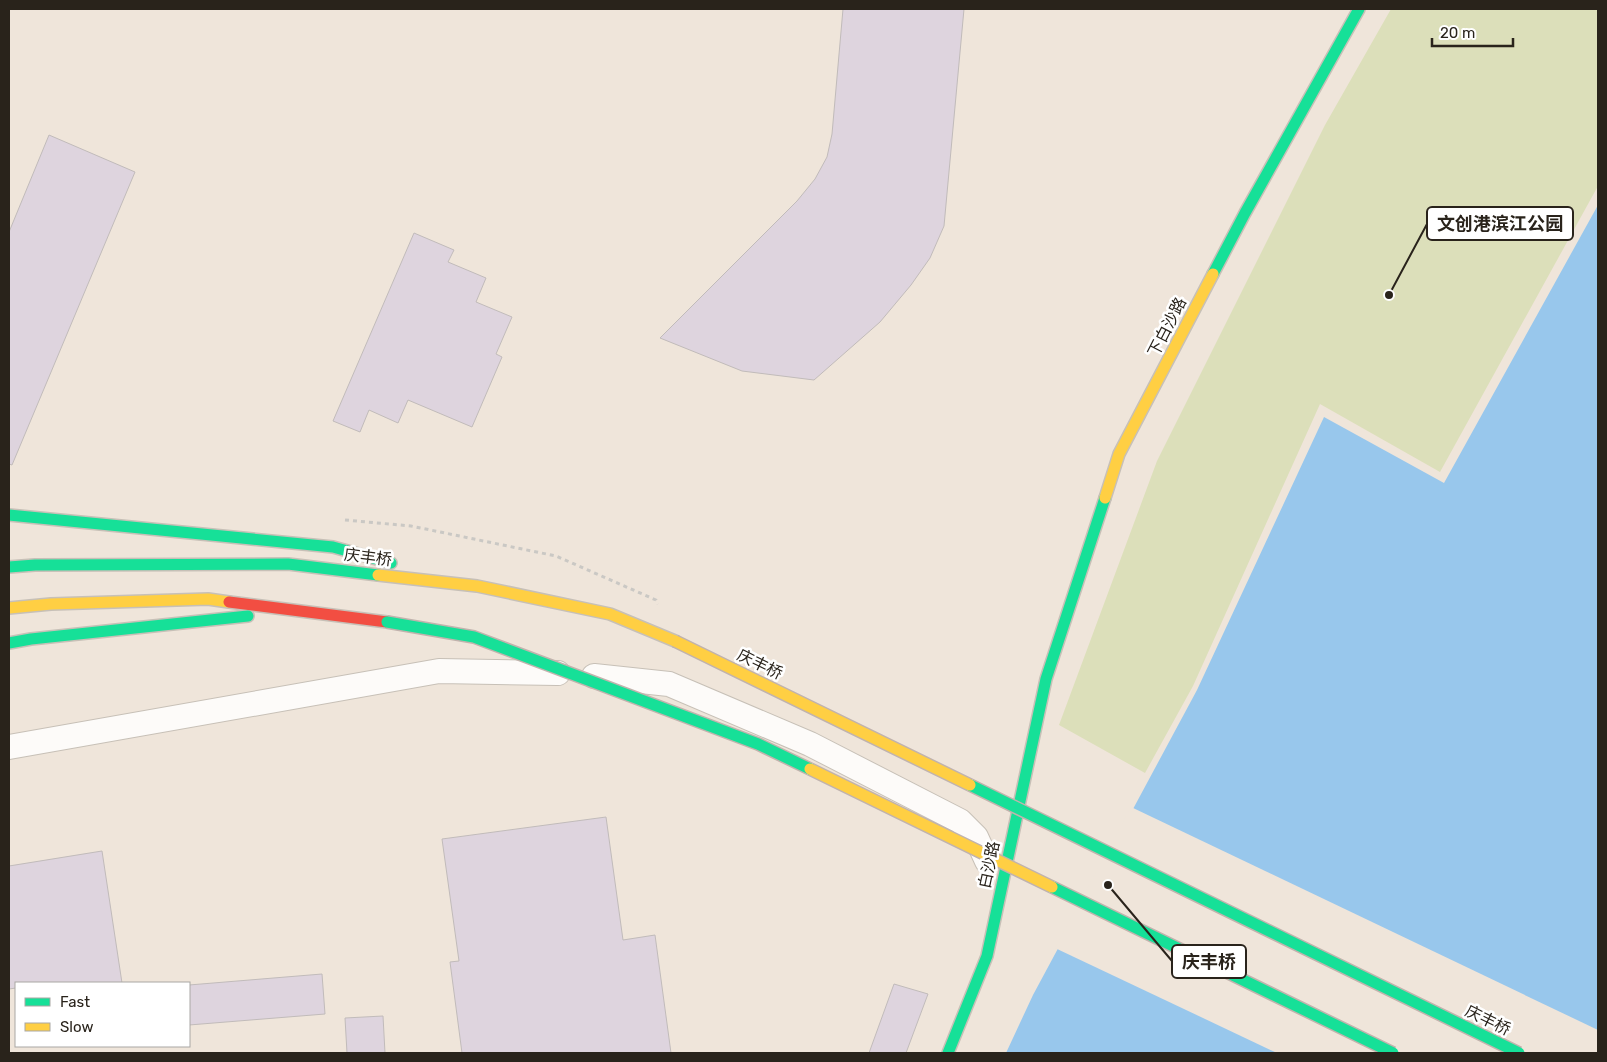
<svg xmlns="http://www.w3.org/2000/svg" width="1607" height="1062" viewBox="0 0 1607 1062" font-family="Rubik,'Noto Sans SC',sans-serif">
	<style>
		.green { fill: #dcdfba }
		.water { fill: #98c7ec }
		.pier { fill: #efe5da }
		.building { fill: #ded4de; stroke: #c1bbba }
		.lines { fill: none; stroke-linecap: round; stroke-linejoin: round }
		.street-casing { stroke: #c7c0b7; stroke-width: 26 }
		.fast-casing { stroke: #c7c0b7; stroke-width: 14 }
		.slow-casing { stroke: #c7c0b7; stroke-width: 14 }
		.jam-casing { stroke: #c7c0b7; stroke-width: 14 }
		.path { stroke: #cac8c4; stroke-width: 3; stroke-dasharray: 4 4; stroke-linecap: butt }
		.street { stroke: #fdfbf9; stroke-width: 24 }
		.fast { stroke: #16e098; stroke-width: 11 }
		.slow { stroke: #ffcf43; stroke-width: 11 }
		.jam { stroke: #f24e42; stroke-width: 11 }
		.fast-bridge-casing { stroke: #c1b3ad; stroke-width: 14; stroke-linecap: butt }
		.slow-bridge-casing { stroke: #c1b3ad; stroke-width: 14; stroke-linecap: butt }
		.fast-bridge { stroke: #16e098; stroke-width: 11 }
		.slow-bridge { stroke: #ffcf43; stroke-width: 11 }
		.labels { text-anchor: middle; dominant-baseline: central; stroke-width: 5; stroke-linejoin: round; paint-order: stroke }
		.street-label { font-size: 16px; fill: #29231b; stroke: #fff }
		.leader { fill: none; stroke: #29231b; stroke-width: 2 }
		.callout-dot { fill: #29231b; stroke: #fff; stroke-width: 2 }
		.callout { fill: #fff; stroke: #29231b; stroke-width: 2 }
		.callout-label { font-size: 18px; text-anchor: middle; font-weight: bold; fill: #29231b }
	</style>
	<rect width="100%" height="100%" fill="#efe5da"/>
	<path class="green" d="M1391,9H1598V186L1440,472L1320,404L1193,686L1145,773L1059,725L1157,461L1325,125Z"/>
	<path class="water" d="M1598,205V1053H1006L1033,995L1197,690L1324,417L1444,483Z"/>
	<path class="pier" d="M1131,807L1598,1030V1053H1277L1055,948Z"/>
	<path class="building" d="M843,9H964L944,226L930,258L911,285L880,322L814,380L742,371L660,338L797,201L815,179L827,157L832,134Z
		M49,135L135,172L12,465L9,464V232Z
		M414,233L454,250L448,262L486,278L476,302L512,317L496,354L502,357L472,427L408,400L398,423L369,410L360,432L333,421Z
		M606,817L623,940L655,935L671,1053H462L450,962L459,961L442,839Z
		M102,851L122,983H16V988L9,989V866Z
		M322,974L325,1014L189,1025V985Z
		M894,984L928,994L906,1053H869Z
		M383,1016L385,1053H347L345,1018Z"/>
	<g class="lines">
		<defs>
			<path id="street" d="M594,676L669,684L810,744L960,821L976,837L987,861
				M9,747L439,671L558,673"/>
			<path id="fast" d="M1213,274L1245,213L1359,9
				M9,515L333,547L391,563
				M9,567L35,565L288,564L378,575
				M9,643L31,639L248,616
				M948,1053L987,956L1046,679L1105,498"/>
			<path id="slow" d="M1105,498L1119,454L1213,274
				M378,575L477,586L610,614L675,641
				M9,608L51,604L208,599L229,602"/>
			<path id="jam" d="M229,602L387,622"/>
		</defs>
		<use href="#street" class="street-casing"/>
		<use href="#fast" class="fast-casing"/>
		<use href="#slow" class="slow-casing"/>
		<use href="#jam" class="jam-casing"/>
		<path class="path" d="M345,520L411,526L556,556L656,600L658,604"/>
		<use href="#street" class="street"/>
		<use href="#fast" class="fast"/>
		<use href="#slow" class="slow"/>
		<use href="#jam" class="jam"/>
		<defs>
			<path id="fast-bridge" d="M387,622L474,637L758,744L810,769
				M970,785L1519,1053
				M1052,887L1393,1053"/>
			<path id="slow-bridge" d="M675,641L970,785
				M810,769L1052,887"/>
		</defs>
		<use href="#fast-bridge" class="fast-bridge-casing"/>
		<use href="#slow-bridge" class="slow-bridge-casing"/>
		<use href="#fast-bridge" class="fast-bridge"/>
		<use href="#slow-bridge" class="slow-bridge"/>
	</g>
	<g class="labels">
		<g class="street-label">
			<text transform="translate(1167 327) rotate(-63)">下白沙路</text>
			<text transform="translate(368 557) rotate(7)">庆丰桥</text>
			<text transform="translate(760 664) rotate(26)">庆丰桥</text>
			<text transform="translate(989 865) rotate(-78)">白沙路</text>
			<text transform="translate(1488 1020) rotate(26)">庆丰桥</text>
		</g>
	</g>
	<path class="leader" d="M1389 295L1427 224M1108 885L1172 961"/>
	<g class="callout-dot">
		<circle cx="1389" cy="295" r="5"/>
		<circle cx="1108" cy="885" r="5"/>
	</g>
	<g class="callout">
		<rect x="1427" y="207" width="146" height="33" rx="5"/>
		<rect x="1172" y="945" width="74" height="33" rx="5"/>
	</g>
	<g class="callout-label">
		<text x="1500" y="230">文创港滨江公园</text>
		<text x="1209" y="968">庆丰桥</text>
	</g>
	<rect width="1607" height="1062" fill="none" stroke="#29231b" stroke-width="20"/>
	<rect x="15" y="982" width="175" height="65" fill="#ffffff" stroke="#a9a7a4"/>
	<rect x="25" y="998" width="25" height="8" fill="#16e098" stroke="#a9a7a4"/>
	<text x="60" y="1007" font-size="15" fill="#29231b">Fast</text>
	<rect x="25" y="1023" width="25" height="8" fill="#ffcf43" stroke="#a9a7a4"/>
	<text x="60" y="1032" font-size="15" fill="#29231b">Slow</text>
	<path d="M1432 38v8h81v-8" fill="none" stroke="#29231b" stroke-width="2.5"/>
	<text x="1440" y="38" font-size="15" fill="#29231b" stroke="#ffffff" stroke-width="4" paint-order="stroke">20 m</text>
</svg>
